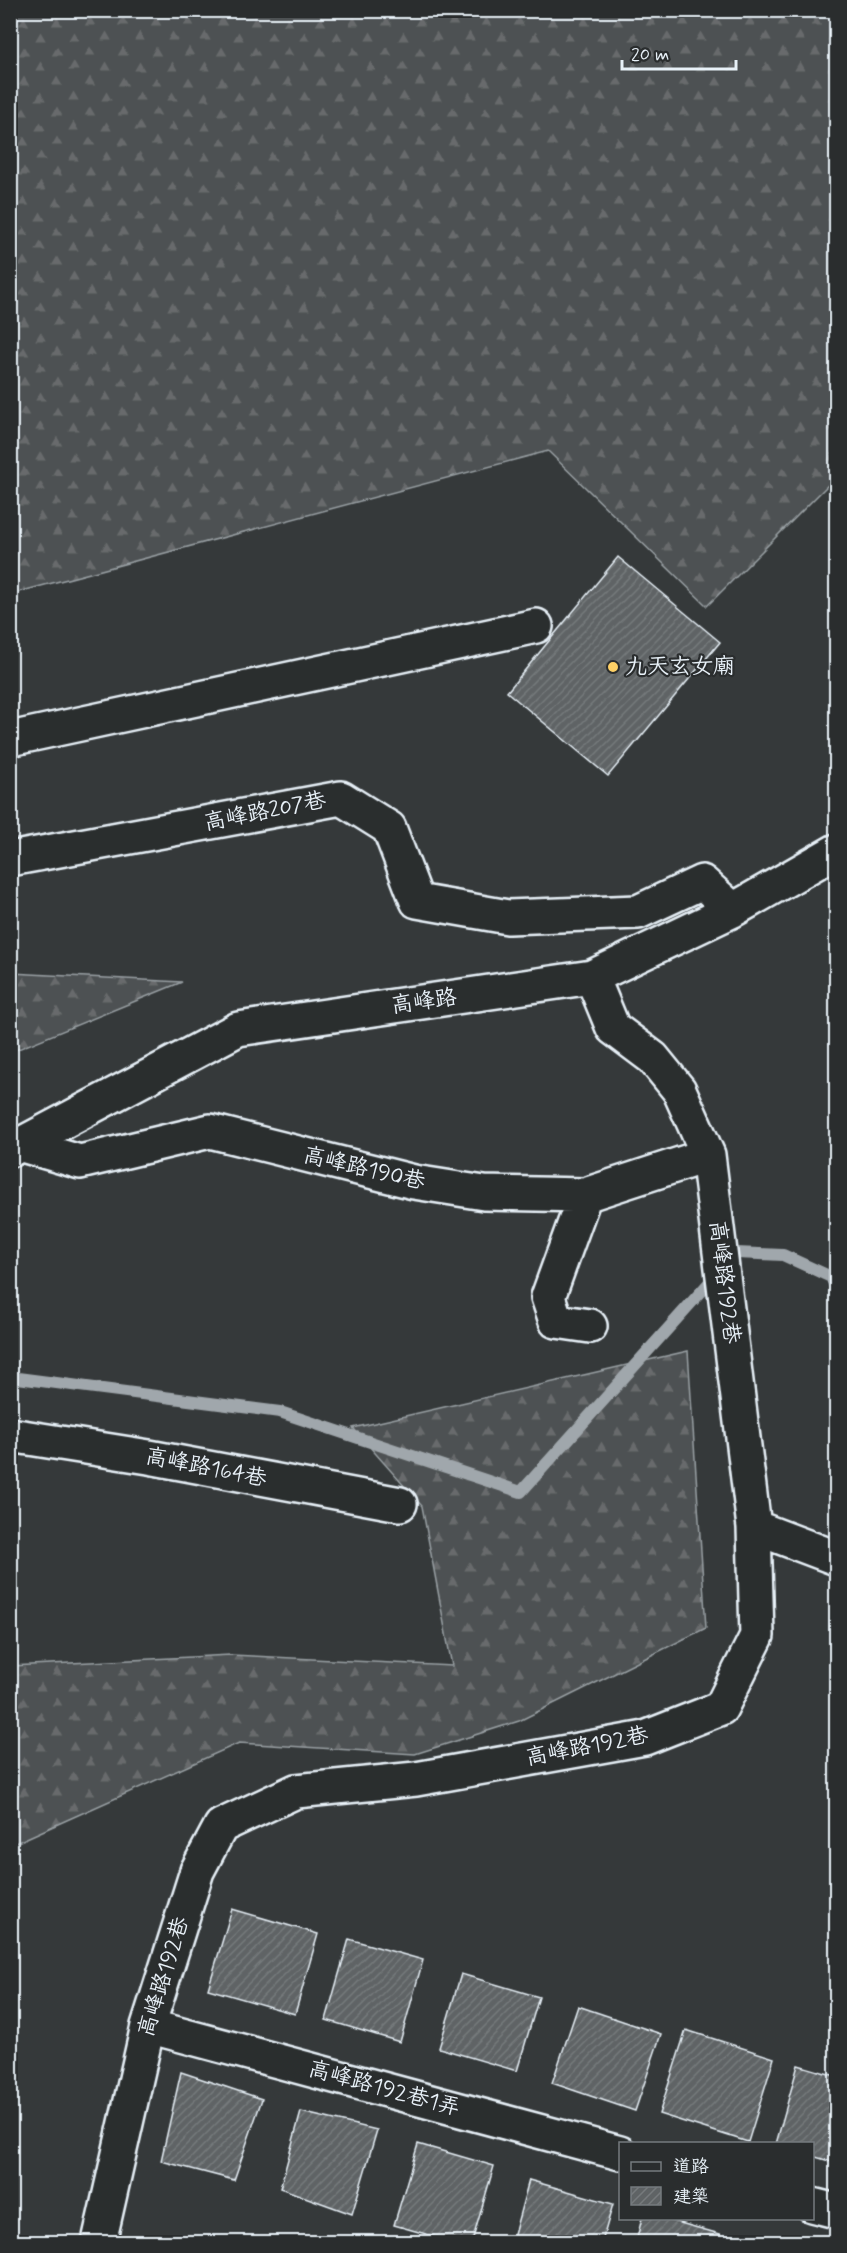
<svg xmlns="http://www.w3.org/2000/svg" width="847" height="2253" viewBox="0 0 847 2253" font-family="Mynerve,'LXGW WenKai TC',sans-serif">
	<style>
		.forest { fill: url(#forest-firs); stroke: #9aa1a5; stroke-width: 1.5 }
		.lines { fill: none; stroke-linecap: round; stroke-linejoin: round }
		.stream { stroke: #a0a7ac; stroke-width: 12 }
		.building { fill: url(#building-hatch); stroke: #e8f1f8; stroke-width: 1.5 }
		.minor-casing { stroke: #e8f1f8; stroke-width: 38 }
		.minor { stroke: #2a2d2e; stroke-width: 33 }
		.poi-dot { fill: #ffd166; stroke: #2a2d2e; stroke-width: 2 }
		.labels { text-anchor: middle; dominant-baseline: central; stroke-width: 4.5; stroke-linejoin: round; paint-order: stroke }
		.poi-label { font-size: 22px; fill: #e8f1f8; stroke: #2a2d2e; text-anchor: start }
		.street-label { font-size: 22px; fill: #e8f1f8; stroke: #2a2d2e }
	</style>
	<defs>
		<pattern id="forest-firs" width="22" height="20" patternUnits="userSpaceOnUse" patternTransform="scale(1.5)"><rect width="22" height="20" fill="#4d5152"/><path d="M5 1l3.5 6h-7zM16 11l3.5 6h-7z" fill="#676a6c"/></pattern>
		<pattern id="building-hatch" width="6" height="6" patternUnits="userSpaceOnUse" patternTransform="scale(1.5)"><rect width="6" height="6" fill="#5f6365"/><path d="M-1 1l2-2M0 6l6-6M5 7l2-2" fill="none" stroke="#767a7c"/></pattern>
	</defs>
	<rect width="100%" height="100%" fill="#35393a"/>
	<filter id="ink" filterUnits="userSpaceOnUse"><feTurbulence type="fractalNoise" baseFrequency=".0167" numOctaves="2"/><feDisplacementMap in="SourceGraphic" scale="12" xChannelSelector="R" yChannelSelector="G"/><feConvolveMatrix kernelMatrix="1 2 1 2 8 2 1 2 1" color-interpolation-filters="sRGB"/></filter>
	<g filter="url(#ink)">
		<path class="forest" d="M11,10L836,11V477L707,606L548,451L11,594Z
			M11,973L182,982L11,1052Z
			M688,1351L706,1628L519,1721L415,1754L239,1743L11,1845V1666L231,1655L452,1666L422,1506L353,1428Z"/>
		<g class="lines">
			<path class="stream" d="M10,1377L280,1412L521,1492L736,1253L783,1255L831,1277L836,1288"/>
		</g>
		<path class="building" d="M618,557L720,642L608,776L507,692Z
			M232,1909L318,1934L295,2014L208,1989Z
			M349,1939L423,1960L400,2042L326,2020Z
			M461,1974L539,1997L517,2071L439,2048Z
			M578,2006L661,2034L635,2111L552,2083Z
			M686,2030L774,2058L748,2142L659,2114Z
			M798,2065L836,2076V2163L812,2156V2144H776Z
			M181,2072L262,2099L234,2180L161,2161Z
			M301,2112L377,2130L352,2214L280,2188Z
			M418,2144L494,2166L472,2242H454L394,2225Z
			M529,2180L613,2204L602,2242H512Z
			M642,2218H662L720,2234L717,2242H636Z"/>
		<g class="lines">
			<defs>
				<path id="minor" d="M10,739L536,626
					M10,859L341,798L389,828L417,901L508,917L638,912L702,882L733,910
					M22,1145L80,1162L210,1131L414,1182L484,1193L585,1195L708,1155
					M10,1150L238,1029L592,977L733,910L836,851
					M585,1195L548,1297L556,1321L590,1326
					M10,1435L149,1457L400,1504
					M754,1527L836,1558
					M148,2026L620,2153
					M812,2205L836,2211
					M99,2242L148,2026L197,1871L221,1826L296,1791L416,1779L645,1738L721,1708L757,1636L754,1527L708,1155L679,1090L653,1058L613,1028L592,977"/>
			</defs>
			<use href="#minor" class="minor-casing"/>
			<use href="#minor" class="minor"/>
		</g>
	</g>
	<circle class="poi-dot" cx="613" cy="667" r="6"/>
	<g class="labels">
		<g class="poi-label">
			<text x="625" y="667">九天玄女廟</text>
		</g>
		<g class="street-label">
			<text transform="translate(265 812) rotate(-11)">高峰路207巷</text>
			<text transform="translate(424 1002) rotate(-8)">高峰路</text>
			<text transform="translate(364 1169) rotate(13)">高峰路190巷</text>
			<text transform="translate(724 1282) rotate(83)">高峰路192巷</text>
			<text transform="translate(206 1468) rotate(11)">高峰路164巷</text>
			<text transform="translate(587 1747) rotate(-11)">高峰路192巷</text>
			<text transform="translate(164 1977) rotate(-73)">高峰路192巷</text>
			<text transform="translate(384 2089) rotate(15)">高峰路192巷1弄</text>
		</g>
	</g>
	<rect width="847" height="2253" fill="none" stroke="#2a2d2e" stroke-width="36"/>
	<rect x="18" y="18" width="811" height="2217" fill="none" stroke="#e8f1f8" stroke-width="2" filter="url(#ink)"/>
	<rect x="619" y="2142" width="195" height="78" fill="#2a2d2e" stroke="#767b7f" stroke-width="1.5"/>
	<rect x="631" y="2162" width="30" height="9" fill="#2a2d2e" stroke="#767b7f" stroke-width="1.5"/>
	<text x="673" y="2172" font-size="18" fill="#e8f1f8">道路</text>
	<rect x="631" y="2187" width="30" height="18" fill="url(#building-hatch)" stroke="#767b7f" stroke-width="1.5"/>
	<text x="673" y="2202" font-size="18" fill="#e8f1f8">建築</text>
	<path d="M622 60v9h114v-9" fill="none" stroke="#e8f1f8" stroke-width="3"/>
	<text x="631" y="60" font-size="18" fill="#e8f1f8" stroke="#2a2d2e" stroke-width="4.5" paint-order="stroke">20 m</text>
</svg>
